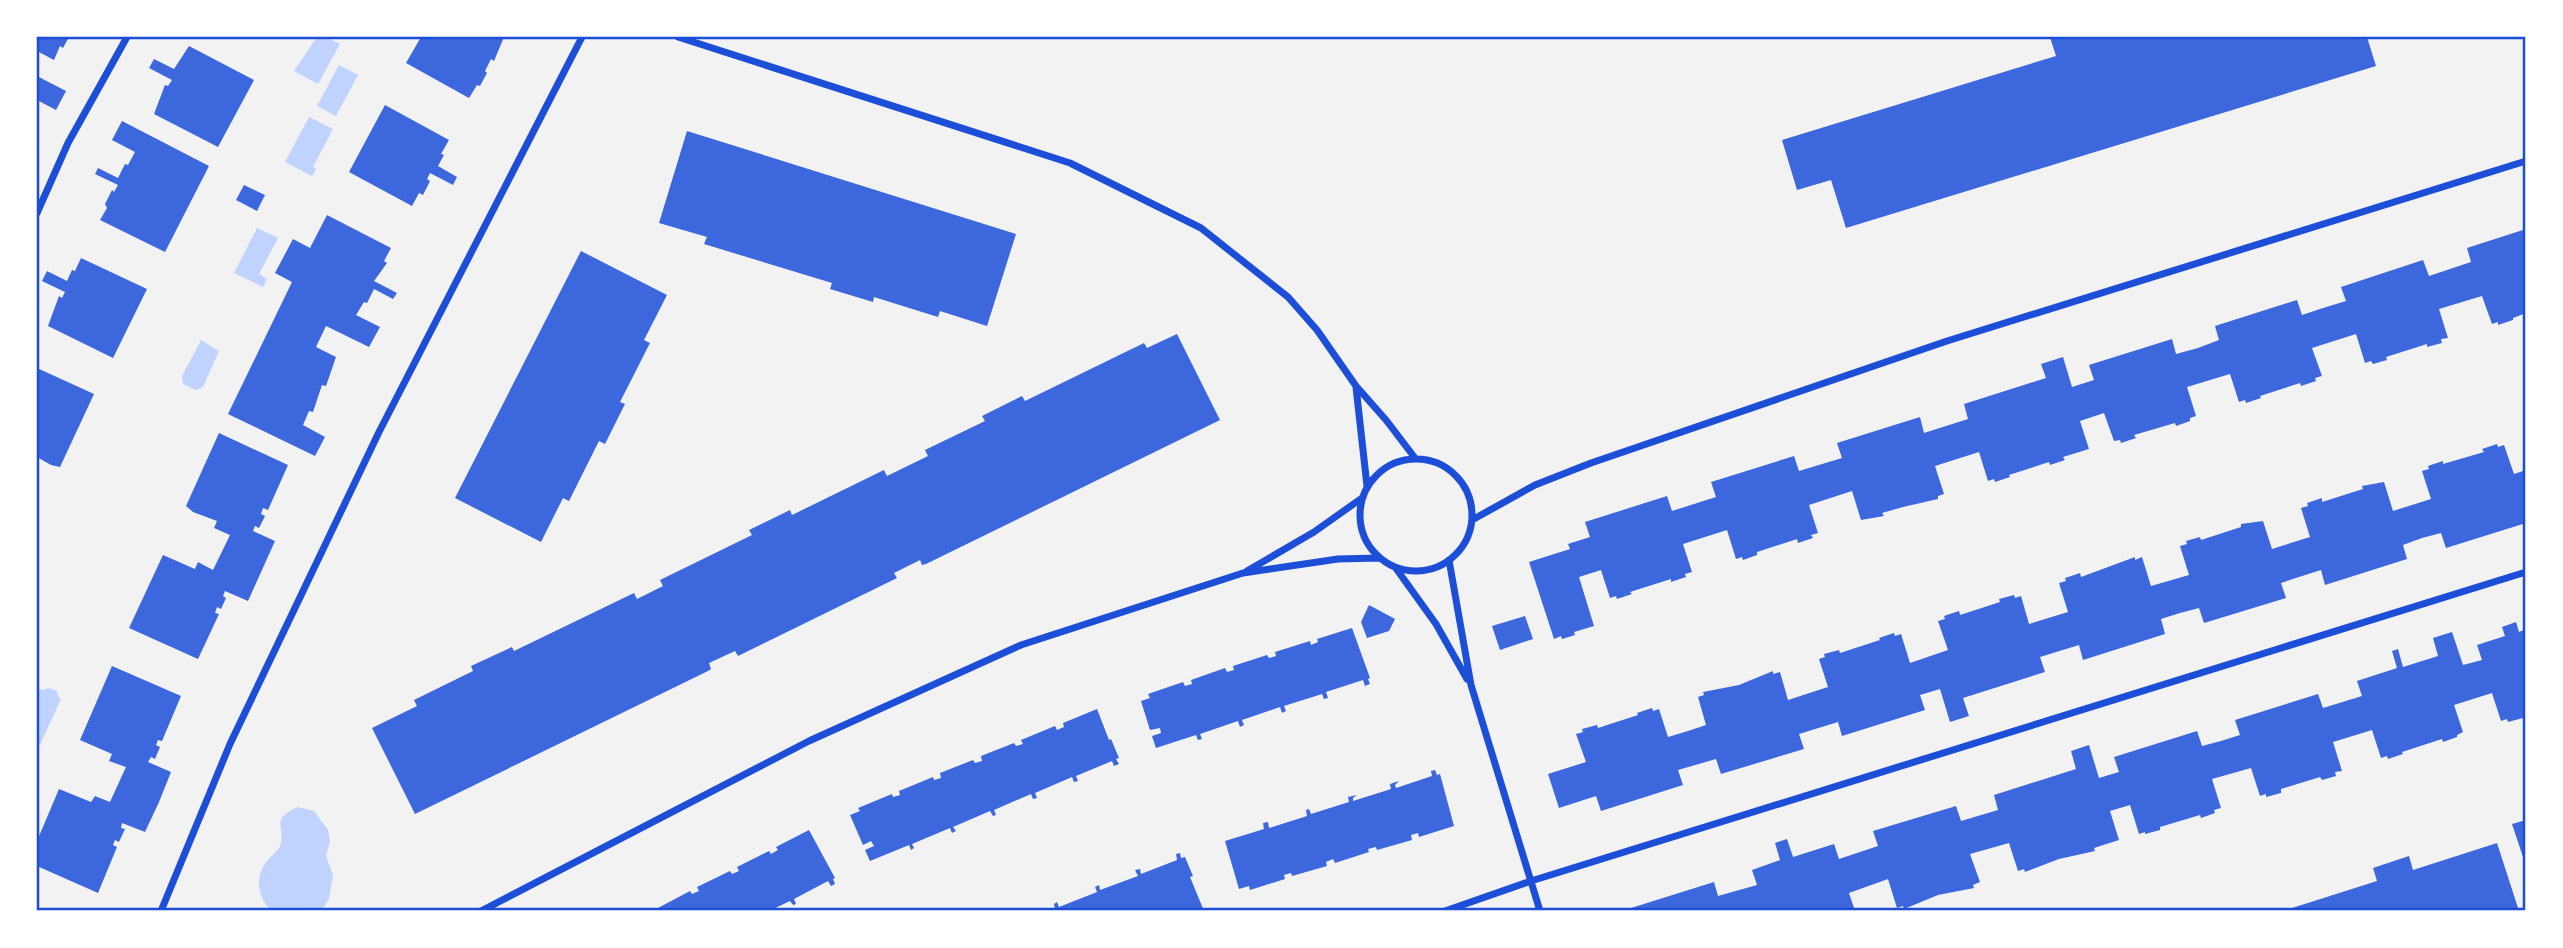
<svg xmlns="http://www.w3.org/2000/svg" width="2563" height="948" viewBox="0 0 2563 948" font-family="'Fira Sans Condensed',sans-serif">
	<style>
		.water { fill: #bfd3fe }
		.building { fill: #3d67dc }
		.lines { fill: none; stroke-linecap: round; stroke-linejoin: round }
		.minor { stroke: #1d4ed8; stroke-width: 7 }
		.neatline { fill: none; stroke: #1d4ed8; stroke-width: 2.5 }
	</style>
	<rect width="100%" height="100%" fill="#f2f2f2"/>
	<path class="water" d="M317,37H326L340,44L318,84L294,71Z
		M339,65L358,75L336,116L317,106Z
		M309,117L333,129L313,167L316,169L312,176L285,162Z
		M257,228L278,238L259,274L267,279L263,287L234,273Z
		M201,340L219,351L203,387L196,390L183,384L182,376Z
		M48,688L57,691L58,697L61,699L40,745L37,743V694L39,689L43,690Z
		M298,807L314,811L328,830L330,841L326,856L333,875L329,899L321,911H272C258,898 254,879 266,862C270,856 277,853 280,846C287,827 268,820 298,807Z"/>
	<path class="building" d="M37,37H69L63,48L60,46L54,60L37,51Z
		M421,37H504L494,61L491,59L485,71L487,73L480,86L477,85L469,98L406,63Z
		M2050,37H2367L2376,66L1846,228L1831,180L1797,190L1782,140L2056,56Z
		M189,46L254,80L218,147L154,114L165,85L168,86L172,80L149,68L154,59L174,69Z
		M37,76L66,91L56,110L37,100Z
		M385,105L449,140L441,154L444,155L438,166L457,177L453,185L430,173L427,179L430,181L423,195L419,193L412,206L349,172Z
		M122,121L209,166L165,252L100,220L107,208L105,204L112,190L114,192L118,185L95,174L98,168L118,178L125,164L128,165L135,152L112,140Z
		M687,131L1016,234L987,326L940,311L938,317L874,297L873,302L830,289L832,283L704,244L707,237L659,223Z
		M244,185L265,195L257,211L236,200Z
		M327,215L391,248L384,261L387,263L374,281L397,293L393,299L374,289L367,303L364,302L356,315L380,327L369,347L326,326L316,347L336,357L326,386L322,385L313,412L309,411L303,425L325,437L315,456L228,414L292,282L275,273L293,239L310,248Z
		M2526,229V313L2513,318V320L2498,325V322L2492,324L2482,296L2439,309L2448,338L2441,339L2442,343L2427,347V344L2386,357L2387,360L2373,364L2371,361L2365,363L2356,334L2312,348L2322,376L2315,378L2316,381L2301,386L2300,383L2260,396L2261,398L2246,403L2245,400L2239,402L2230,374L2187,387L2196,416L2190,418V421L2176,426L2175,423L2134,435L2136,438L2121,443L2120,440L2114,441L2104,413L2080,421L2089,449L2063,457L2065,460L2050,465L2049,462L2009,475L2010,477L1995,482L1994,479L1988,481L1979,452L1935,466L1944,494L1938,496V499L1903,507L1882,513L1884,516L1861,520L1852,491L1809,505L1818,533L1811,535L1813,538L1798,543L1797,539L1757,552V555L1743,560L1742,557L1736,559L1727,530L1683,544L1692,572L1685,574L1686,577L1671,582V579L1630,592L1632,594L1617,599L1616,596L1610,598L1601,570L1579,577L1594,626L1574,632L1575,635L1562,639L1561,636L1554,639L1529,562L1570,549L1568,544L1590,537L1585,522L1667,496L1672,511L1716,497L1711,482L1794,456L1799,471L1842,458L1837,443L1920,417L1924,433L1968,419L1964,404L2046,378L2041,364L2063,357L2072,387L2094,380L2089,365L2172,339L2176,354L2198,348L2219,340L2215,326L2297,300L2302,315L2323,308L2346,301L2341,287L2423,260L2429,276L2471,262L2467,248Z
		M581,251L667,295L644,340L650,343L620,402L625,404L605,444L599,441L569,501L563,498L541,542L455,498Z
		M81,258L147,289L113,358L48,326L59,296L62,298L65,292L42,281L47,271L67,281L72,270L75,271Z
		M1177,334L1220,420L926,564L922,565L920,560L894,573L897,578L738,656L735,651L709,663L711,669L708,671L415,814L372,728L417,706L414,700L473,671L471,666L512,647L514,651L634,593L637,599L663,586L660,580L752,535L749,530L790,510L792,515L884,470L887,476L928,456L925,450L985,421L982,416L1022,396L1025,401L1144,343L1147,348Z
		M37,368L94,394L60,467L51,465L37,457Z
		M219,433L288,465L268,510L263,508L261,514L265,516L259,528L255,526L253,531L275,541L248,601L225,591L223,596L226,598L221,609L217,607L215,613L219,614L198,659L129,628L163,555L195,569L198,562L213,570L230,535L214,528L217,521L193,512L186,506Z
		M2497,444L2498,447L2504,445L2514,474L2526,470V506L2523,507L2526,523L2446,548L2441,533L2422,538L2403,545L2407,559L2325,585L2321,570L2302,576L2281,583L2286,598L2204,623L2199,608L2180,613L2161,619L2165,634L2083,660L2079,645L2040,657L2045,672L1963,698L1969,716L1950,722L1940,689L1920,695L1925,710L1842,736L1838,722L1799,734L1804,749L1721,774L1716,759L1678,770L1683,785L1601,811L1596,796L1559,808L1548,774L1586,762L1576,734L1583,732L1582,729L1597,725L1598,728L1638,715L1637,713L1652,708L1653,711L1659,709L1668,737L1688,731L1706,725L1698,697L1704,695L1703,692L1739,685L1773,671V674L1780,672L1788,700L1828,687L1819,659L1825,657L1824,654L1839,650L1840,653L1880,640L1879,638L1894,633L1895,636L1901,634L1910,663L1948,650L1938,621L1945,619L1944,616L1959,611L1960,615L2000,602L1999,599L2014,595L2015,598L2021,596L2029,624L2068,612L2059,583L2066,581L2065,578L2080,573L2081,577L2135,557V560L2142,557L2151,586L2189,575L2180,546L2187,544L2186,541L2200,537L2201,540L2241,527V524L2263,521L2272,549L2310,537L2301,508L2308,506L2307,503L2322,498V502L2363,489L2362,486L2384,482L2393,511L2431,499L2422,471L2429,469L2428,466L2443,461V464L2484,452L2482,449Z
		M1369,605L1395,619L1389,631L1367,638L1361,622Z
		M1525,616L1533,639L1500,650L1492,626Z
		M2516,622L2519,632L2526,629V714L2523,715V718L2508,722L2507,719L2501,721L2492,693L2454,705L2463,732L2457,735V737L2443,742L2442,739L2402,752L2403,754L2388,759L2387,756L2381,758L2372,730L2333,742L2342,771L2335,772L2336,776L2322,780L2320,777L2281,789V793L2266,797V794L2260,796L2251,768L2212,779L2221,808L2214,810L2215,813L2201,818L2200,815L2160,827V830L2145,834V832L2139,834L2130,805L2110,811L2119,840L2094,848L2095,851L2059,859L2025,872L2024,869L2018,871L2009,843L1970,854L1980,882L1973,885L1974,888L1938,895L1904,909L1903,906L1897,908L1888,879L1849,893L1855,911H1632L1631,908L1714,882L1718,896L1757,885L1752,870L1780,860L1775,843L1787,839L1793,857L1834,844L1839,859L1878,846L1873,831L1956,806L1961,821L1998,810L1994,795L2076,769L2071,751L2089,745L2099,778L2119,772L2114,757L2197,731L2202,746L2221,741L2240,735L2235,720L2318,694L2323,708L2362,696L2357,681L2397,668L2392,651L2398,649L2403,667L2438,656L2433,638L2452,632L2463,665L2482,660L2477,645L2505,636L2502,627Z
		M1352,628L1370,678L1368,679L1370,684L1365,686L1363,680L1326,692L1328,698L1324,699L1322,694L1284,706L1286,711L1282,713L1280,707L1242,720L1244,725L1240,727L1238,721L1200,734L1202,739L1198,740L1196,735L1156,748L1152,736L1161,733L1160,728L1150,730L1141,701L1150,698L1148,694L1183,682L1185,686L1192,684L1191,680L1225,668L1227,672L1234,670L1233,666L1267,655L1269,658L1276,656L1275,652L1310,641L1311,645L1318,642L1317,639Z
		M112,666L181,696L162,741L158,740L156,745L160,747L155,759L151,757L148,762L171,772L159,802L145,832L122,823L121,828L125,829L119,842L115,840L113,845L117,847L98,893L37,866V841L59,789L91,802L95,796L110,802L126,767L109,761L112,754L80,740Z
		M1097,709L1109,740L1111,739L1119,758L1116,759L1119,764L1114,766L1112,761L1076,776L1078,781L1074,782L1072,777L1035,793L1037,798L1033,799L1031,794L994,810L996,815L993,816L990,811L953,827L956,831L952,833L950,828L912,844L914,848L911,850L909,845L870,861L865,850L874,846L871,841L863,845L850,815L860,811L858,808L892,794L893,797L900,795L899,791L933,777L934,780L941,778L940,773L973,760L975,763L982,761L981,756L1014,743L1016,746L1023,744L1021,740L1055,726L1057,730L1064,727L1063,723Z
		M1435,770L1437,775L1440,774L1454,826L1419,837L1418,833L1411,835L1412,840L1377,850L1376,847L1368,849L1369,852L1335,863L1333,859L1326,862L1327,866L1292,876L1291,873L1284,875L1285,879L1250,890L1249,886L1239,889L1225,841L1264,829L1263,823L1268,822L1269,828L1307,816L1306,810L1309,809L1311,814L1349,802L1348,797L1357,795L1353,798V801L1391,789L1390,784L1399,781L1395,785L1396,788L1432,776L1431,771Z
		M2526,820V866L2512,824Z
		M809,830L835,878L833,879L835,884L831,886L828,881L794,899L796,904L793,905L790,901L769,911H660L658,908L690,891L692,894L699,891L697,887L730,871L732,874L739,871L737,867L769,851L771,854L778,850L776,847Z
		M2497,843L2519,911H2293L2292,908L2377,881L2373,868L2409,856L2413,870Z
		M1180,853L1181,858L1185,857L1193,876L1190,877L1204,911H1049L1055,909L1054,904L1057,902L1059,907L1097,892L1095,887L1099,885L1100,890L1138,876L1135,870L1140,869L1141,874L1177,860L1176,854Z"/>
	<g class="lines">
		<path class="minor" d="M678,37L1070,163L1201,228L1288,297L1317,330L1356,386L1386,420L1415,458
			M37,213L68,143L127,37
			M1356,387L1367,486
			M1360 515a56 56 0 1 1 112 0a56 56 0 1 1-112 0Z
			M1472,520L1535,485L1591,463L1947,341L2526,161
			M1449,560L1471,685L1540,911
			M1395,567L1436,624L1467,679
			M1247,571L1314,532L1362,498
			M161,911L230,744L379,432L582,37
			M481,911L809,741L1021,645L1243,573L1338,559L1379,558
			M1445,911L1531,881L2526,572"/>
	</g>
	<rect width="2563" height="948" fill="none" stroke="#ffffff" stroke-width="77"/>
	<rect x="38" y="38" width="2486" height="871" class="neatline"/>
</svg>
